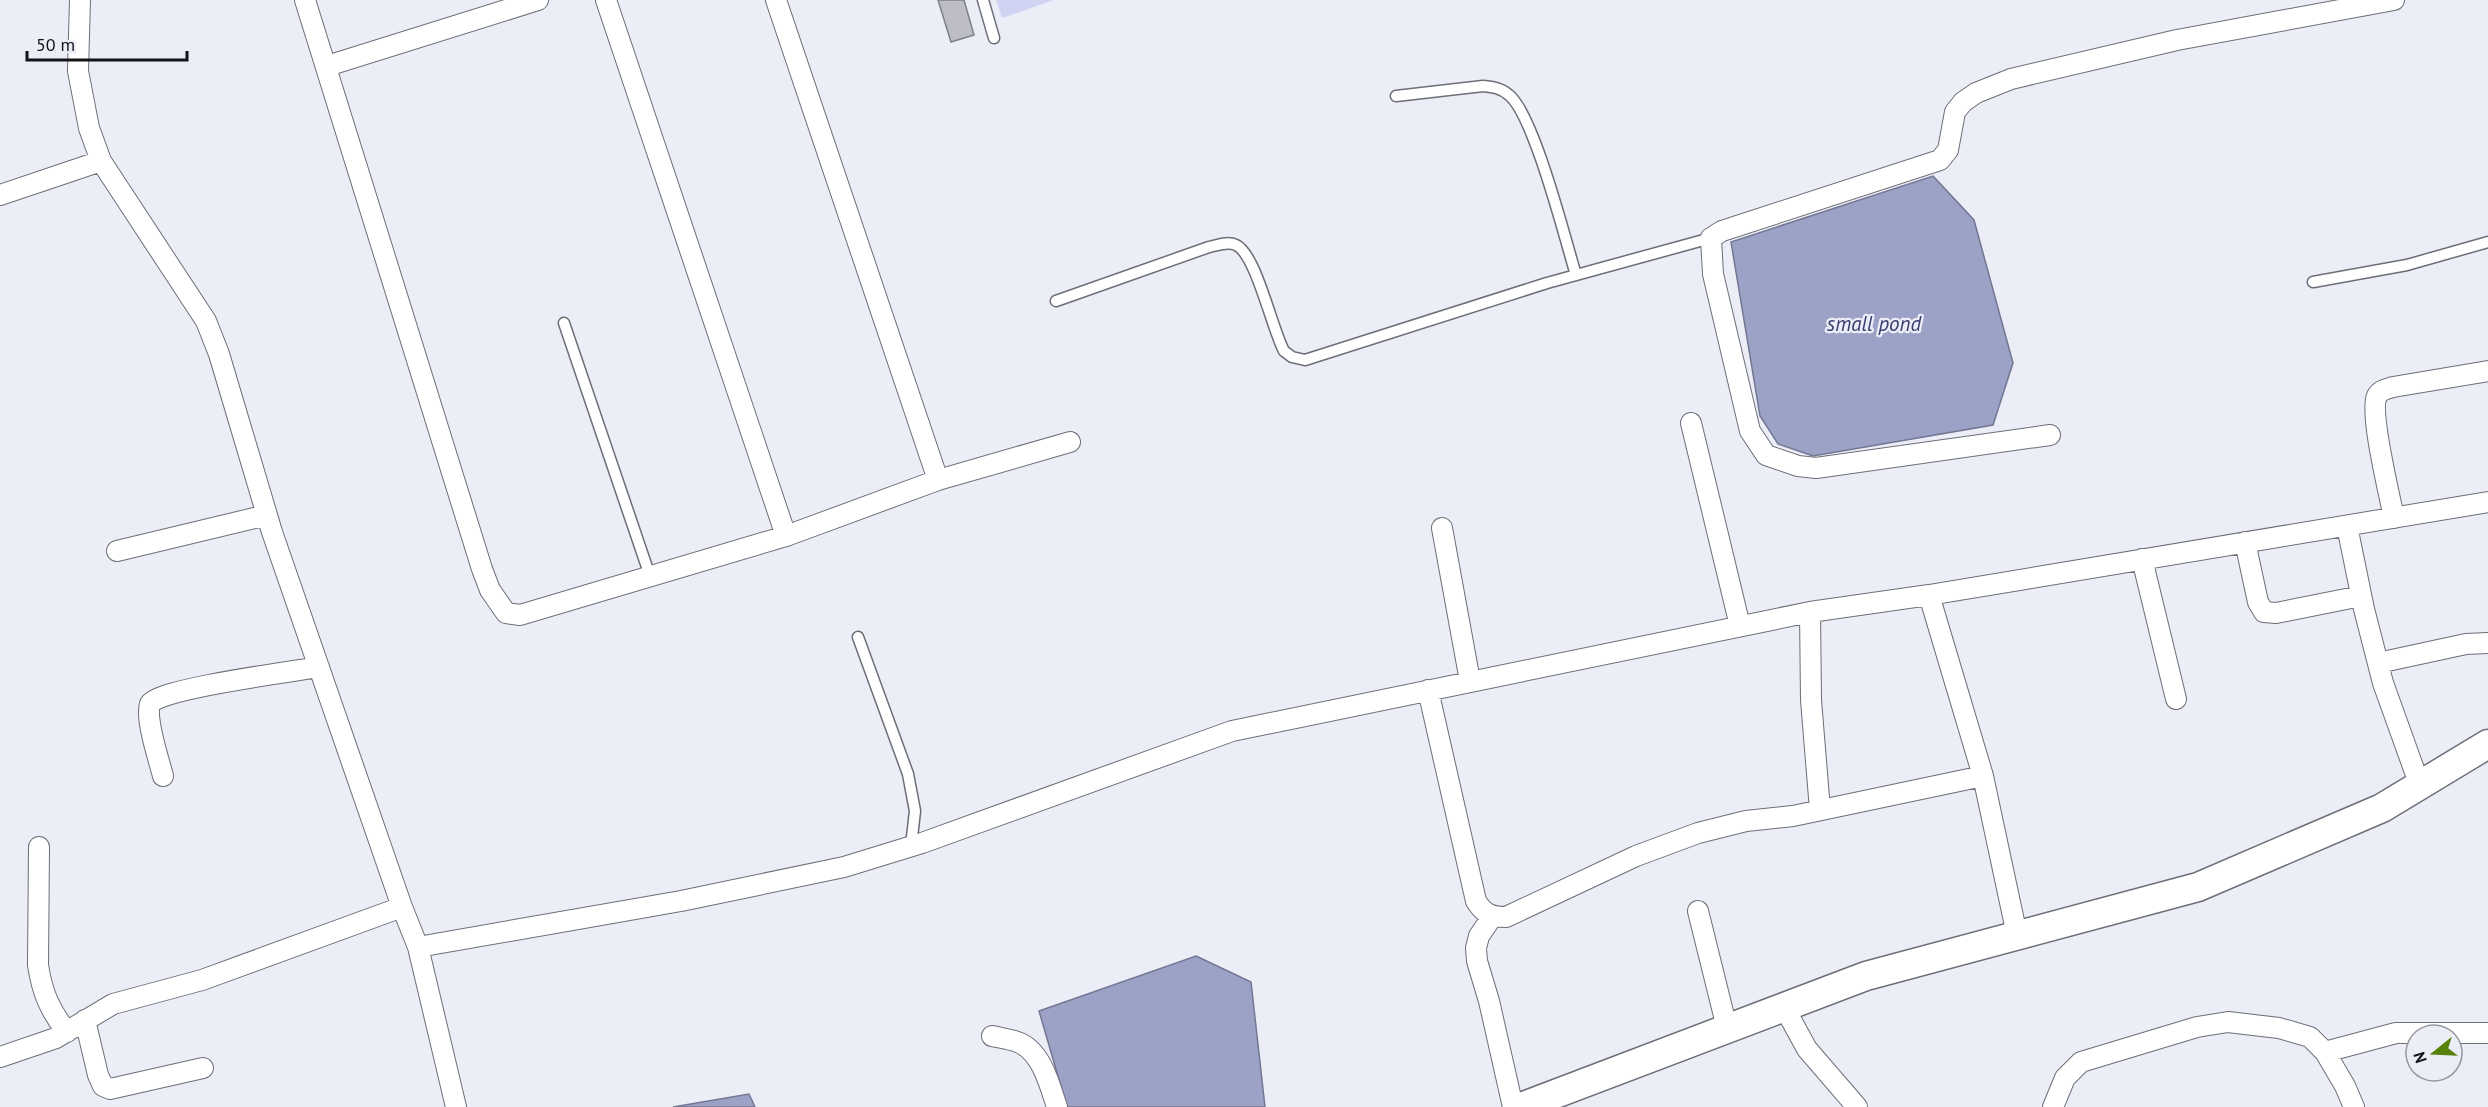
<svg xmlns="http://www.w3.org/2000/svg" width="2488" height="1107" viewBox="0 0 2488 1107" font-family="'PT Sans',sans-serif">
	<style>
		.green { fill: #d0d4f2 }
		.water { fill: #9ca1c6; stroke: #737792; stroke-width: 1.5 }
		.building { fill: #bcbdc7; stroke: #7e7f88; stroke-width: 1.5 }
		.lines { fill: none; stroke-linecap: round; stroke-linejoin: round }
		.lane-casing { stroke: #6d6e77; stroke-width: 13 }
		.street-casing { stroke: #6d6e77; stroke-width: 22 }
		.secondary-casing { stroke: #6d6e77; stroke-width: 31 }
		.lane { stroke: #fff; stroke-width: 10 }
		.street { stroke: #fff; stroke-width: 20 }
		.secondary { stroke: #fff; stroke-width: 28 }
		.labels { text-anchor: middle; dominant-baseline: central; stroke-width: 4.5; stroke-linejoin: round; paint-order: stroke }
		.water-label { font-size: 21px; font-style: italic; fill: #3a3d6f; stroke: #ebedf7 }
	</style>
	<rect width="100%" height="100%" fill="#ebedf7"/>
	<path class="green" d="M996,0H1054L1002,18Z"/>
	<path class="water" d="M1933,176L1974,220L2013,363L1993,425L1813,456L1778,444L1760,416L1731,242Z
		M1196,956L1251,982L1265,1107H1067L1039,1011Z
		M749,1094L755,1107H673Z"/>
	<path class="building" d="M938,0H964L974,35L951,42Z"/>
	<g class="lines">
		<defs>
			<path id="lane" d="M983,0L994,38
				M1396,96L1483,86C1493,87 1501,88 1509,95C1534,115 1565,239 1576,275
				M2313,282L2407,265L2488,242
				M1056,301L1209,247C1218,245 1228,241 1236,245C1256,254 1272,329 1284,351L1292,357L1305,360L1547,283L1711,238
				M564,323L650,576
				M858,637L908,774L915,811L911,846"/>
			<path id="street" d="M80,0L78,71L89,128L101,161L206,321L219,354L272,532L402,907L418,947L456,1107
				M305,0L482,569L490,590L506,613L520,615L786,536L938,480L1070,442
				M606,0L786,536
				M776,0L938,480
				M327,66L538,0
				M0,195L101,161
				M1691,423L1740,626
				M2050,435L1816,468L1798,466L1766,455L1750,431L1713,274L1711,238L1722,231L1940,160L1948,150L1955,112L1963,102L1976,93L2011,79L2177,40L2394,0
				M2394,518C2390,497 2369,412 2377,396C2380,390 2387,389 2393,387L2488,371
				M2347,526L2364,609L2383,683L2420,786
				M1442,528L1470,681
				M2245,542L2258,602L2264,612L2276,613L2361,596
				M117,551L267,515
				M2142,559L2176,699
				M1929,595L1983,776L2017,935
				M1810,612L1811,700L1820,810
				M2378,663L2466,644L2488,643
				M1428,690L1476,901C1484,914 1491,917 1506,917L1636,856L1698,833L1746,821L1793,816L1983,776
				M163,776C159,760 145,719 150,704C157,689 296,671 319,667
				M39,847L38,965C42,992 50,1011 67,1032
				M1698,911L1727,1028
				M1492,917L1479,936L1476,948L1477,961L1489,1001L1513,1107
				M418,947L681,901L844,867L922,843L1232,731L1810,612L1929,595L2488,502
				M1784,1007L1807,1049L1857,1107
				M85,1020L98,1075L103,1086L110,1089L203,1068
				M992,1036C1001,1038 1011,1039 1020,1043C1042,1053 1050,1086 1057,1107
				M2325,1052L2396,1033H2488
				M0,1057L56,1038L113,1004L202,980L402,907
				M2053,1107L2065,1078L2081,1062L2197,1027L2228,1022L2279,1028L2310,1037L2325,1052L2345,1086L2354,1107"/>
			<path id="secondary" d="M1521,1107L1866,976L2198,887L2382,808L2488,744"/>
		</defs>
		<use href="#lane" class="lane-casing"/>
		<use href="#street" class="street-casing"/>
		<use href="#secondary" class="secondary-casing"/>
		<use href="#lane" class="lane"/>
		<use href="#street" class="street"/>
		<use href="#secondary" class="secondary"/>
	</g>
	<g class="labels">
		<g class="water-label">
			<text x="1874" y="323">small pond</text>
		</g>
	</g>
	<g transform="translate(2434 1053) rotate(252)"><circle r="28" fill="#ebedf7" stroke="#95969e" stroke-width="1.5"/>
	<path d="M0-4.5L10 22L0 15L-10 22Z" fill="#57820a"/>
	<text y="-9" font-size="16" font-weight="bold" text-anchor="middle" fill="#141418">N</text>
	</g>
	<path d="M27 51v9h160v-9" fill="none" stroke="#141418" stroke-width="3"/>
	<text x="36" y="51" font-size="18" fill="#141418" stroke="#ebedf7" stroke-width="4.5" paint-order="stroke">50 m</text>
</svg>
